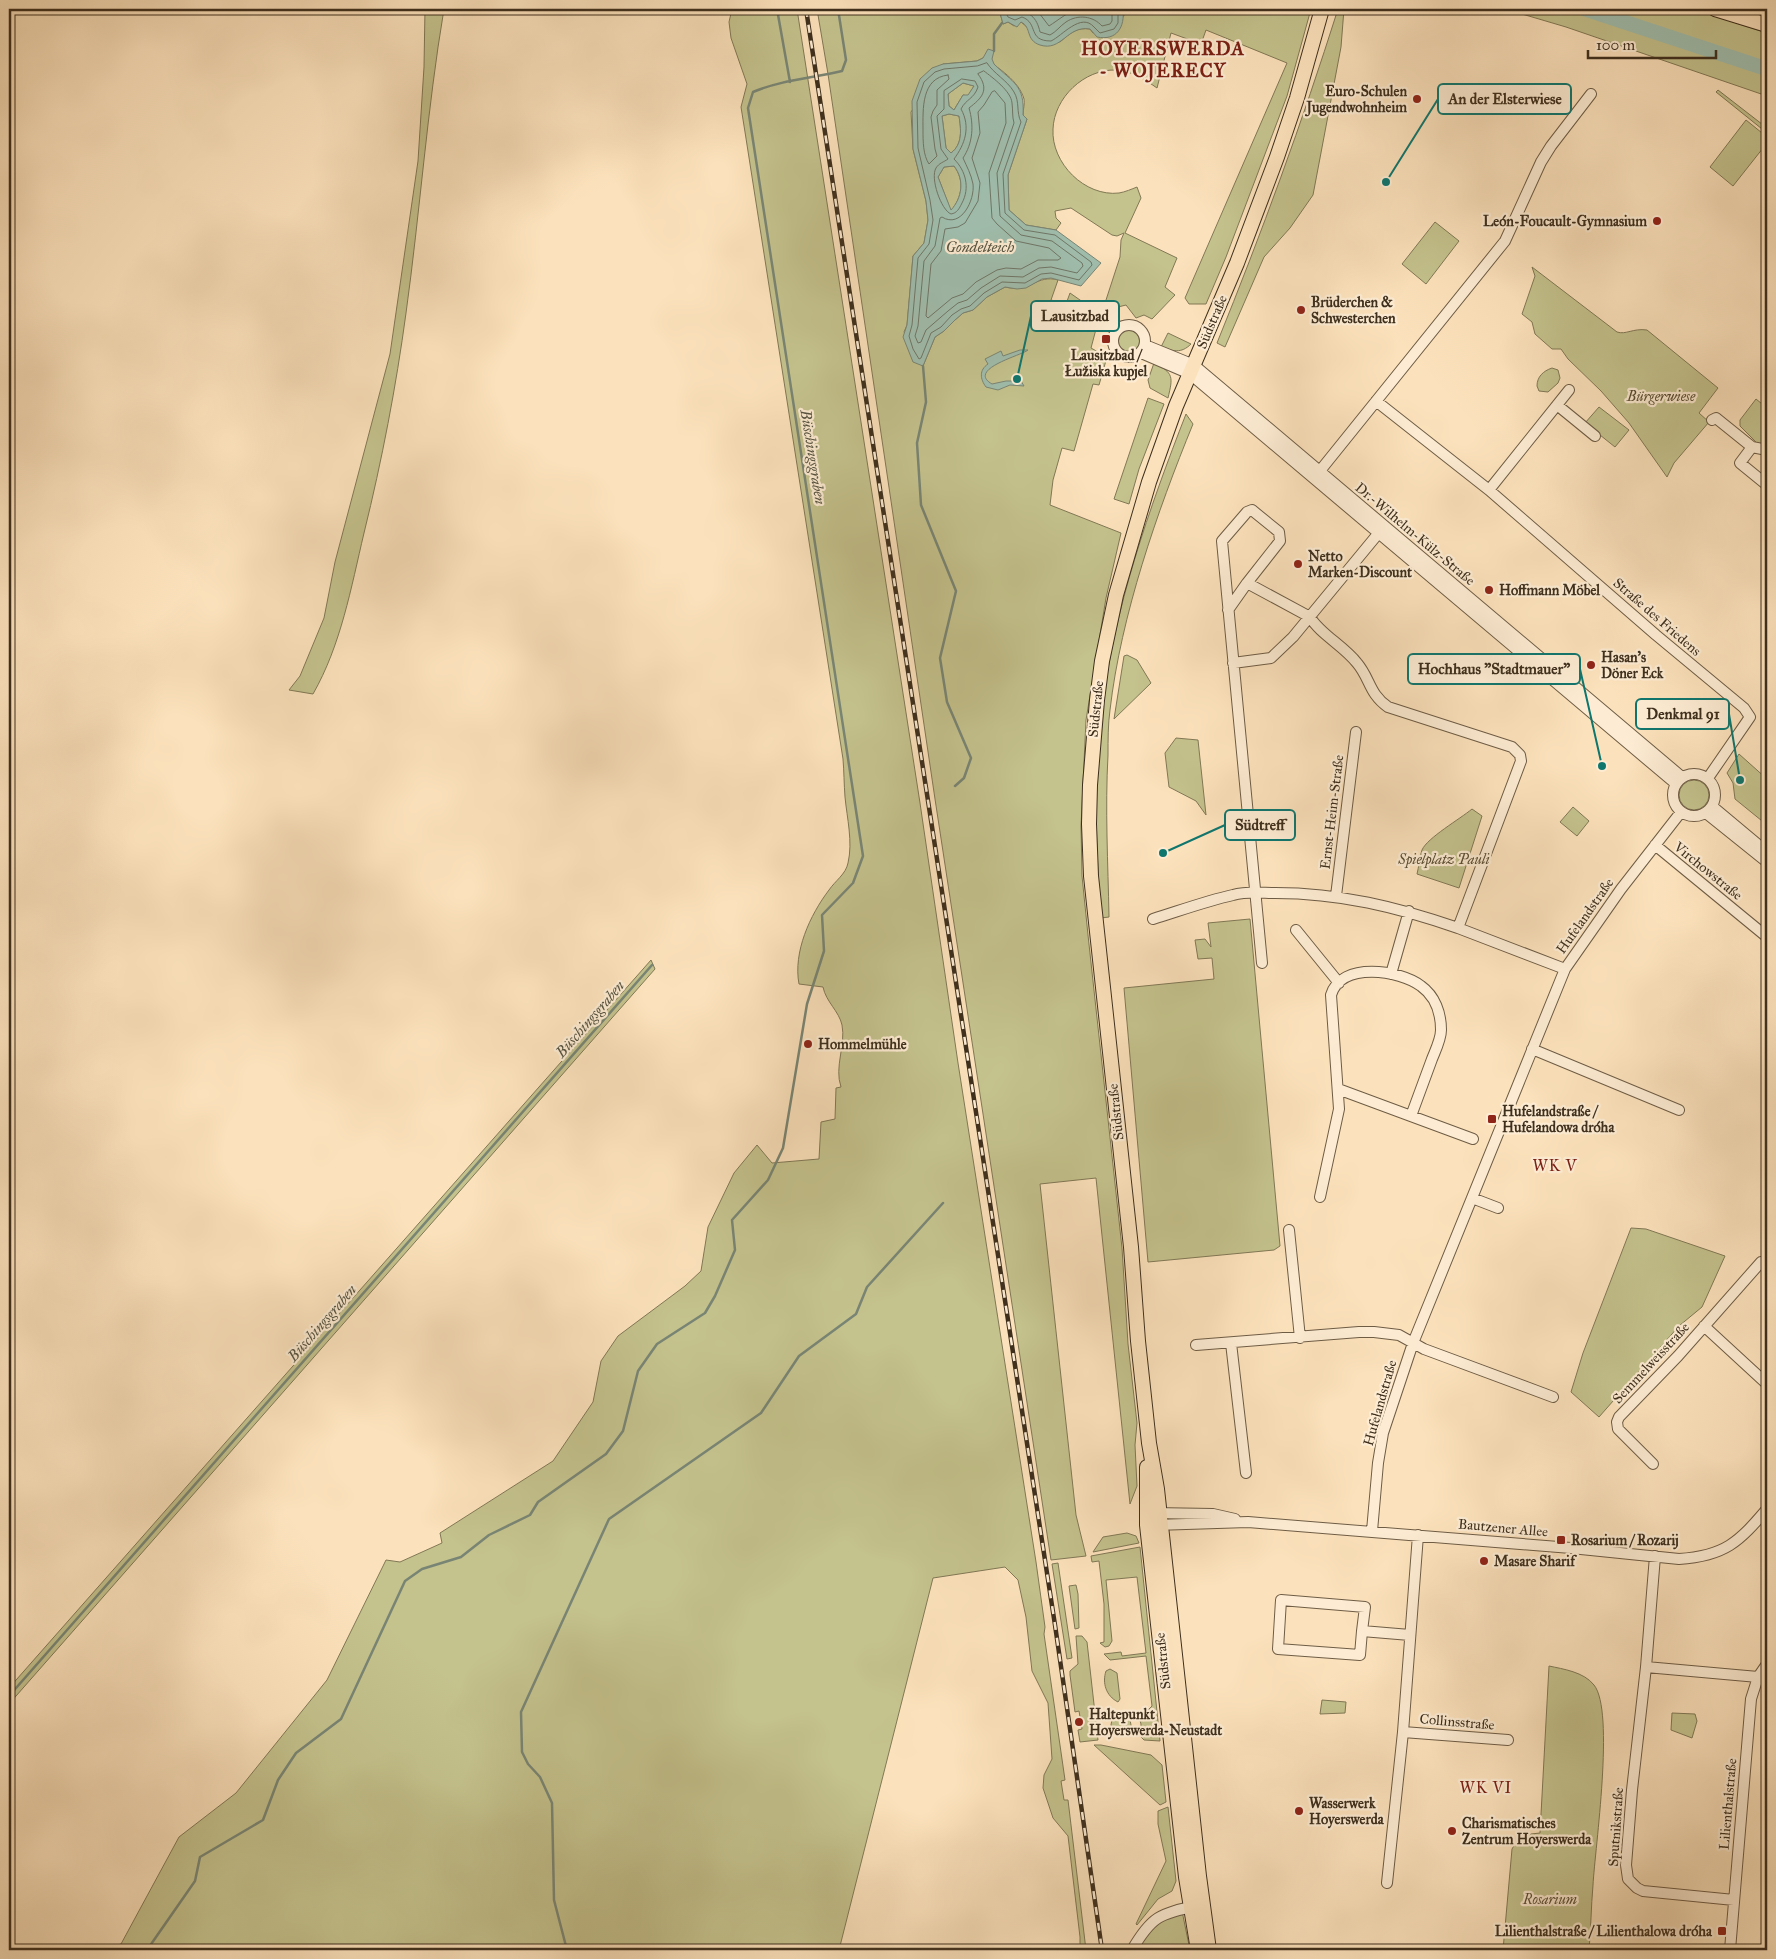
<svg xmlns="http://www.w3.org/2000/svg" width="1776" height="1959" viewBox="0 0 1776 1959" font-family="'IM FELL Great Primer',serif">
	<style>
		.green { fill: #c4c28d; stroke: #817855 }
		.water { fill: #a0beae; stroke: #798574; fill-rule: evenodd }
		.lines { fill: none; stroke-linecap: round; stroke-linejoin: round }
		.shore { stroke: #6f7666; stroke-width: 1 }
		.stream { stroke: #798574; stroke-width: 2.5 }
		.river { stroke: #a0beae; stroke-width: 15 }
		.minor-casing { stroke: #6e5c45; stroke-width: 12 }
		.major-casing { stroke: #3e2f1d; stroke-width: 16 }
		.minor { stroke: #fdecd3; stroke-width: 10 }
		.major { stroke: #fce2bc; stroke-width: 14 }
		.rail-casing { stroke: #3e2f1d; stroke-width: 4.5 }
		.rail { stroke: #fdecd3; stroke-width: 2.5; stroke-dasharray: 8; stroke-linecap: butt }
		.poi-dot { fill: #8f2418; stroke: #fdecd3; stroke-width: 2 }
		.labels { text-anchor: middle; dominant-baseline: central; stroke-width: 4.5; stroke-linejoin: round; paint-order: stroke }
		.poi-label { font-size: 14px; font-weight: bold; fill: #3e2f1d; stroke: #fdecd3; text-anchor: start }
		.street-label { font-size: 14px; fill: #3e2f1d; stroke: #fdecd3 }
		.park-label { font-size: 14px; font-style: italic; fill: #594c33; stroke: #fdecd3 }
		.water-label { font-size: 15px; font-style: italic; fill: #565341; stroke: #fdecd3 }
		.quarter-label { font-size: 16px; letter-spacing: 1px; fill: #7a1f14; stroke: #fdecd3 }
		.district-label { font-size: 19px; font-weight: bold; letter-spacing: 1px; fill: #7a1f14; stroke: #fdecd3 }
		.leader { fill: none; stroke: #0f766e; stroke-width: 2 }
		.callout-dot { fill: #0f766e; stroke: #fdecd3; stroke-width: 2 }
		.callout { fill: #fdecd3; stroke: #0f766e; stroke-width: 2 }
		.callout-label { font-size: 15px; text-anchor: middle; font-weight: bold; fill: #3e2f1d }
	</style>
	<rect width="100%" height="100%" fill="#fce2bc"/>
	<filter id="stains"><feTurbulence type="fractalNoise" baseFrequency=".004" numOctaves="4"/><feColorMatrix values="0 0 0 0 .2 0 0 0 0 .09 0 0 0 0 .02 0 0 0 .5 -.17"/></filter>
	<radialGradient id="worn" r=".72"><stop offset=".6" stop-color="#630" stop-opacity="0"/><stop offset="1" stop-color="#630" stop-opacity=".3"/></radialGradient>
	<path class="green" d="M425,9H444C427,110 420,212 406,313C396,387 382,460 364,533C351,588 341,645 313,694L289,690L300,676L324,618L335,562L390,354L418,161L424,67Z
		M732,9H797L920,803L958,1063L1036,1562L1045,1627L1044,1634L1065,1780L1061,1781L1064,1800H1068L1086,1950H1080V1937L1068,1836L1053,1818L1043,1788L1044,1775L1052,1759L1048,1703L1032,1671L1026,1617L1018,1580L1005,1567L933,1578L839,1950H99L121,1944L179,1837L236,1793L327,1680L386,1560L400,1562L442,1543L440,1533L553,1461L593,1402L601,1361L618,1336L685,1286L701,1271L708,1227L734,1173L757,1145L772,1163L819,1159L821,1122L835,1119L836,1088L841,1087C834,1067 846,1045 842,1025C839,1011 826,1002 823,987L799,984C793,952 810,915 829,890C835,881 846,874 848,863C853,842 847,818 845,797C844,784 844,771 843,759L745,132L741,107L747,84L731,38L729,22Z
		M817,9H999L1003,24L1008,22L1014,26L1021,22L1028,28L1060,42C1070,33 1077,27 1090,29L1093,33L1124,16L1123,9H1311L1287,96L1226,257L1206,304H1189L1185,298L1287,63L1206,30L1201,44L1171,33L1157,88C1144,79 1132,71 1116,70C1084,69 1054,98 1053,129C1051,163 1085,197 1119,193C1125,192 1132,189 1137,187L1141,198L1125,233L1177,258L1165,287L1175,295L1152,319L1144,315L1136,318L1126,305L1114,308L1106,300L1120,257L1121,240L1124,233L1117,236L1112,235L1071,208L1055,211L1056,218L1061,223L1056,230L1026,225L1009,210L1008,175L1027,119L1023,115C1023,110 1025,103 1024,99C1019,81 998,67 983,58L977,61L943,64L911,112L913,149L926,201L928,220L924,243L913,256L907,325L904,332L923,366L935,337L944,331L955,320L963,313L973,310L987,297L1005,287C1030,293 1037,274 1058,280L1051,300L1066,304L1070,293L1100,314L1091,348L1107,357L1099,385L1093,384L1074,451L1062,448L1053,480L1050,505L1121,533L1106,598L1086,720L1081,826L1082,876L1088,935L1122,1248L1128,1344L1137,1423L1135,1445L1137,1486L1130,1504L1096,1178L1040,1184L1076,1515L1086,1556L1051,1560L935,799L828,74Z
		M1338,9H1344L1341,47L1313,195L1290,228L1264,257L1225,347L1217,343C1262,232 1302,123 1338,9Z
		M1505,9H1693L1767,33V96L1566,27Z
		M963,83L974,86L968,96L963,95L954,110L949,106L948,94Z
		M1718,90L1767,128V133L1716,92Z
		M949,114L959,116C961,129 963,144 951,153L946,148L942,116Z
		M1746,120L1767,137V143L1733,186L1710,167Z
		M954,166C965,181 962,197 951,211L938,177L944,167Z
		M1435,222L1459,241L1426,284L1402,264Z
		M1532,267L1617,332C1626,335 1633,328 1647,330L1718,388L1699,413L1709,422L1674,463L1667,477L1629,423L1601,391L1568,359L1561,349H1552L1535,334L1532,322L1522,314L1535,276Z
		M1118 341a11 11 0 1 1 22 0a11 11 0 1 1-22 0Z
		M1168,333L1191,344C1181,354 1173,351 1161,347Z
		M1154,363C1174,373 1173,377 1168,398L1150,388L1148,380Z
		M1552,368L1558,370L1560,378L1558,383L1548,392L1539,391L1537,386C1537,377 1543,371 1552,368Z
		M1148,398L1164,404L1139,469L1129,504L1114,499Z
		M1756,399L1767,408V443L1758,444L1740,426V420Z
		M1599,407L1629,430L1615,447L1585,423Z
		M1186,414L1193,424C1157,512 1121,615 1110,710C1108,724 1108,740 1108,755C1105,809 1108,863 1109,917L1101,918C1096,849 1093,779 1102,709C1114,608 1149,509 1186,414Z
		M1127,655L1137,660L1151,683L1114,719L1124,656Z
		M1176,738L1198,740L1206,815L1196,801L1169,787L1165,753Z
		M1739,754L1767,779V825L1735,799L1733,783L1727,773Z
		M1679 795a15 15 0 1 1 30 0a15 15 0 1 1-30 0Z
		M1573,807L1589,821L1577,836L1560,822Z
		M1472,809L1482,816L1459,888L1417,874C1419,867 1419,858 1422,850C1427,838 1460,819 1472,809Z
		M1250,919L1280,1246L1274,1250L1148,1262L1124,988L1214,979L1212,958L1198,959L1195,940L1205,939L1211,947L1208,923Z
		M651,960L655,969L9,1704V1688Z
		M1631,1228L1646,1229L1725,1256L1702,1307L1679,1326L1599,1417L1571,1392L1583,1353Z
		M1127,1533L1136,1536L1139,1543L1093,1552L1103,1537Z
		M1140,1547L1160,1741L1144,1740L1140,1736L1141,1724L1139,1717L1143,1711L1148,1710L1152,1706L1146,1656L1110,1660L1104,1654L1121,1652L1122,1656L1146,1653L1137,1577L1106,1580L1112,1641L1109,1646L1105,1647L1100,1643L1104,1642V1604L1099,1561L1092,1562L1091,1556Z
		M1058,1563L1072,1658L1067,1659L1052,1564Z
		M1076,1585L1078,1594L1079,1628L1075,1629L1069,1586Z
		M1076,1636H1082L1087,1642L1098,1740L1080,1742L1078,1730L1082,1729L1079,1711L1075,1712L1070,1675V1671L1078,1664Z
		M1549,1666C1563,1669 1584,1672 1594,1685C1615,1711 1595,1848 1593,1885C1591,1907 1591,1929 1589,1950H1503L1512,1849L1518,1839L1531,1834L1540,1833Z
		M1110,1669L1117,1673L1120,1699L1118,1702C1106,1696 1102,1683 1106,1671Z
		M1322,1700L1346,1702L1345,1713L1320,1714Z
		M1672,1713L1695,1714L1697,1721L1692,1738L1671,1730Z
		M1111 1725a10 10 0 1 1 20 0a10 10 0 1 1-20 0Z
		M1094,1745H1101L1151,1755L1162,1765L1166,1802L1160,1805Z
		M1168,1807L1176,1881L1172,1891L1158,1899L1137,1925L1136,1924L1166,1861L1158,1824V1811Z
		M1182,1911L1190,1950H1137L1154,1924Z"/>
	<path class="water" d="M999,9H1123C1125,27 1117,41 1097,37L1090,29C1067,25 1062,52 1040,45C1025,40 1032,27 1021,22L1017,27L1008,22L1003,24Z
		M988,49L994,51L992,59L994,64C1013,83 1025,85 1023,115L1027,119L1008,175L1009,210L1026,225L1056,230L1101,263L1081,286L1051,278L1042,279L1026,288L1017,289L1005,287L987,297L973,310L963,313L955,320L944,331L935,337L923,366L913,362L903,337L907,325L913,256L924,243L928,220L926,201L913,149L912,101L920,79L932,68L943,64L977,61L983,58ZM963,83L974,86L968,95H963L954,110L949,106L948,94ZM949,114L959,116C961,129 963,144 951,153L946,148L942,116ZM954,166C965,180 962,198 951,210L938,177L944,167Z
		M1020,350H1028C1023,355 966,369 992,384L1006,381H1021L1024,386L1010,385L998,390L986,387C980,379 979,370 988,364L985,359L1001,351L1003,356Z"/>
	<g class="lines">
		<path class="shore" d="M1004,9L1008,17L1015,20L1022,17C1039,23 1027,41 1051,41C1062,36 1081,12 1094,27C1096,29 1098,31 1100,33L1114,29L1118,23V9
			M1011,9L1014,13C1029,9 1037,18 1040,32L1050,35C1056,32 1060,26 1066,22C1078,14 1093,16 1102,26L1110,24L1112,21V9
			M1036,9L1049,26C1069,13 1076,3 1102,14L1104,9
			M987,63C994,74 1007,80 1014,92C1020,102 1016,112 1021,122L1003,174L1005,213L1024,230L1055,235L1091,262L1092,265L1079,280L1051,273L1041,274L1025,283L1002,282L984,293L970,306L961,309L952,315L941,327L931,333L921,358L919,359L913,349L909,336L912,325L918,258L929,244L933,220L930,200L918,148L917,102L924,82L935,72L944,69L977,66Z
			M984,71C993,78 1011,91 1012,103C1013,110 1012,116 1014,123L997,173L1000,216L1021,235L1052,241L1082,263L1083,266L1077,273L1051,267L1039,268L1023,277L1000,276L981,288L967,300L958,303L948,311L926,330L921,342L918,343L915,336L918,326L924,261L935,246L940,218L942,217C961,229 975,200 973,184C971,174 967,167 963,158C973,143 974,125 969,108C982,98 990,90 978,74Z
			M948,75L949,79L937,90V105L933,111L931,117L935,149L937,156L929,164C923,155 923,141 923,130C923,109 921,78 948,75Z
			M962,79L975,81L978,87C974,99 966,99 961,109C971,127 965,144 954,159C966,171 970,188 962,203C959,209 957,213 951,214C941,210 930,178 936,168C939,163 944,162 948,159L941,149L937,116L944,109V91Z
			M995,91L1005,103L1006,123L989,173L992,218L997,224L1016,241L1049,248L1061,258L1058,260H1038L1021,269L1006,268L997,270L976,282L963,294L952,298L928,318L926,316L931,264L941,251L945,229L958,227L965,223L978,201L980,183L972,158L980,133L978,112L984,105L992,92Z"/>
		<path class="stream" d="M777,9L790,82
			M994,51V34L1002,23
			M923,366L926,402L917,443L921,505L956,591L940,658L947,702L971,758L964,778L955,786
			M9,1696L652,965
			M147,1950L195,1881L200,1857L263,1820L278,1780L296,1753L341,1719L405,1581L422,1569L461,1557L489,1535L530,1515L538,1502L606,1454L623,1431L638,1371L657,1344L705,1313L715,1296L735,1250L732,1220L768,1180L783,1148L807,1004L824,951L822,915L853,883L863,856L748,108L753,92C781,80 813,78 842,71L846,60L838,9
			M567,1950L554,1900L552,1803L540,1777L528,1764L522,1752L521,1712L609,1519L761,1413L799,1356L856,1314L867,1287L943,1203"/>
		<path class="river" d="M1585,9L1767,69"/>
		<defs>
			<path id="minor" d="M1113 341a16 16 0 1 1 32 0a16 16 0 1 1-32 0Z
				M1145,345L1194,365L1682,777
				M1141,353L1190,374L1676,784
				M1376,401L1489,490L1656,635L1744,708L1750,717L1708,778
				M1557,405L1595,436
				M1712,420L1716,418L1752,447L1767,450
				M1752,447L1740,463L1767,485
				M1319,472L1505,241L1541,162L1551,146L1591,94
				M1489,490L1569,390
				M1247,583L1280,541L1279,532L1252,510L1247,512L1222,541L1262,963
				M1228,610L1247,583L1310,617C1320,634 1344,646 1357,663C1370,678 1369,694 1388,707L1512,747L1520,755L1521,761L1458,928L1565,969
				M1233,663L1271,658L1293,637L1382,529
				M1673 795a21 21 0 1 1 42 0a21 21 0 1 1-42 0Z
				M1712,806L1767,852
				M1706,813L1767,862
				M1655,845L1767,937
				M1336,896L1356,732
				M1153,919C1179,911 1206,901 1233,895C1247,891 1262,893 1275,893C1340,893 1397,907 1458,928
				M1296,930L1339,983
				M1391,974L1409,911
				M1532,1049L1679,1110
				M1338,1089L1473,1139
				M1320,1197L1339,1109L1331,995C1341,961 1400,970 1421,986C1435,996 1441,1013 1441,1030C1441,1039 1436,1049 1432,1059C1425,1078 1418,1097 1411,1116
				M1472,1198L1498,1208
				M1289,1230L1300,1338
				M1704,1326L1767,1384
				M1231,1343L1246,1473
				M1196,1345L1359,1332H1374L1399,1335L1424,1349L1553,1397
				M1653,1464L1618,1429L1617,1422L1619,1417L1678,1356L1761,1262
				M1153,1513L1213,1514L1235,1519
				M1155,1525L1248,1522L1571,1548L1679,1559C1725,1556 1739,1542 1767,1509
				M1372,1531L1378,1463L1383,1433L1413,1343L1565,969L1621,889L1681,812
				M1655,1556L1646,1667L1758,1677
				M1362,1631L1360,1655L1278,1649L1281,1600L1365,1607L1362,1631L1410,1635
				M1646,1667L1632,1790L1626,1865L1628,1879L1637,1888L1643,1891L1734,1900
				M1403,1732L1508,1740
				M1387,1883L1403,1732L1418,1535
				M1132,1950C1151,1917 1160,1913 1197,1906
				M1730,1950L1751,1699L1758,1677L1767,1664"/>
			<path id="major" d="M1715,9L1767,25
				M1147,1467V1525L1186,1877L1198,1950
				M1209,1950L1199,1876L1157,1489L1149,1443L1138,1341L1131,1247L1091,876L1089,824L1090,785L1097,700L1102,661L1116,595L1149,482L1176,406L1237,263L1277,157L1297,98L1322,9"/>
		</defs>
		<use href="#minor" class="minor-casing"/>
		<use href="#major" class="major-casing"/>
		<use href="#minor" class="minor"/>
		<use href="#major" class="major"/>
		<defs>
			<path id="rail" d="M806,9L1055,1625L1102,1950"/>
		</defs>
		<use href="#rail" class="rail-casing"/>
		<use href="#rail" class="rail"/>
	</g>
	<g class="poi-dot">
		<circle cx="1417" cy="99" r="5"/>
		<circle cx="1657" cy="221" r="5"/>
		<circle cx="1301" cy="310" r="5"/>
		<rect x="1101" y="334" width="10" height="10" rx="2.5"/>
		<circle cx="1298" cy="564" r="5"/>
		<circle cx="1489" cy="590" r="5"/>
		<circle cx="1591" cy="665" r="5"/>
		<circle cx="808" cy="1044" r="5"/>
		<rect x="1487" y="1114" width="10" height="10" rx="2.5"/>
		<rect x="1556" y="1535" width="10" height="10" rx="2.5"/>
		<circle cx="1484" cy="1561" r="5"/>
		<circle cx="1079" cy="1722" r="5"/>
		<circle cx="1299" cy="1811" r="5"/>
		<circle cx="1452" cy="1831" r="5"/>
		<rect x="1717" y="1926" width="10" height="10" rx="2.5"/>
	</g>
	<g class="labels">
		<g class="poi-label">
			<text x="1407" y="91" text-anchor="end">Euro-Schulen<tspan x="1407" dy="16">Jugendwohnheim</tspan></text>
			<text x="1647" y="221" text-anchor="end">León-Foucault-Gymnasium</text>
			<text x="1311" y="302">Brüderchen &amp;<tspan x="1311" dy="16">Schwesterchen</tspan></text>
			<text x="1106" y="355" text-anchor="middle">Lausitzbad /<tspan x="1106" dy="16">Łužiska kupjel</tspan></text>
			<text x="1308" y="556">Netto<tspan x="1308" dy="16">Marken-Discount</tspan></text>
			<text x="1499" y="590">Hoffmann Möbel</text>
			<text x="1601" y="657">Hasan's<tspan x="1601" dy="16">Döner Eck</tspan></text>
			<text x="818" y="1044">Hommelmühle</text>
			<text x="1502" y="1111">Hufelandstraße /<tspan x="1502" dy="16">Hufelandowa dróha</tspan></text>
			<text x="1571" y="1540">Rosarium / Rozarij</text>
			<text x="1494" y="1561">Masare Sharif</text>
			<text x="1089" y="1714">Haltepunkt<tspan x="1089" dy="16">Hoyerswerda-Neustadt</tspan></text>
			<text x="1309" y="1803">Wasserwerk<tspan x="1309" dy="16">Hoyerswerda</tspan></text>
			<text x="1462" y="1823">Charismatisches<tspan x="1462" dy="16">Zentrum Hoyerswerda</tspan></text>
			<text x="1712" y="1931" text-anchor="end">Lilienthalstraße / Lilienthalowa dróha</text>
		</g>
		<g class="street-label">
			<text transform="translate(1212 322) rotate(-67)">Südstraße</text>
			<text transform="translate(1415 534) rotate(40)">Dr.-Wilhelm-Külz-Straße</text>
			<text transform="translate(1657 617) rotate(41)">Straße des Friedens</text>
			<text transform="translate(1096 709) rotate(-84)">Südstraße</text>
			<text transform="translate(1332 812) rotate(-83)">Ernst-Heim-Straße</text>
			<text transform="translate(1708 871) rotate(39)">Virchowstraße</text>
			<text transform="translate(1585 916) rotate(-55)">Hufelandstraße</text>
			<text transform="translate(1116 1112) rotate(-96)">Südstraße</text>
			<text transform="translate(1651 1363) rotate(-47)">Semmelweisstraße</text>
			<text transform="translate(1380 1403) rotate(-74)">Hufelandstraße</text>
			<text transform="translate(1503 1528) rotate(5)">Bautzener Allee</text>
			<text transform="translate(1163 1661) rotate(-96)">Südstraße</text>
			<text transform="translate(1457 1722) rotate(5)">Collinsstraße</text>
			<text transform="translate(1728 1804) rotate(-85)">Lilienthalstraße</text>
			<text transform="translate(1616 1827) rotate(-86)">Sputnikstraße</text>
		</g>
		<g class="park-label">
			<text x="1661" y="396">Bürgerwiese</text>
			<text x="1444" y="859">Spielplatz Pauli</text>
			<text x="1550" y="1899">Rosarium</text>
		</g>
		<g class="water-label">
			<text x="980" y="247">Gondelteich</text>
			<text transform="translate(813 457) rotate(81)">Büschingsgraben</text>
			<text transform="translate(590 1019) rotate(-49)">Büschingsgraben</text>
			<text transform="translate(322 1323) rotate(-49)">Büschingsgraben</text>
		</g>
		<g class="quarter-label">
			<text x="1555" y="1165">WK V</text>
			<text x="1486" y="1787">WK VI</text>
		</g>
		<g class="district-label">
			<text x="1163" y="48">HOYERSWERDA<tspan x="1163" dy="22">- WOJERECY</tspan></text>
		</g>
	</g>
	<path class="leader" d="M1386 182L1438 99M1017 379L1031 316M1602 766L1580 669M1740 780L1729 714M1163 853L1225 825"/>
	<g class="callout-dot">
		<circle cx="1386" cy="182" r="5"/>
		<circle cx="1017" cy="379" r="5"/>
		<circle cx="1602" cy="766" r="5"/>
		<circle cx="1740" cy="780" r="5"/>
		<circle cx="1163" cy="853" r="5"/>
	</g>
	<g class="callout">
		<rect x="1438" y="84" width="133" height="30" rx="5"/>
		<rect x="1031" y="301" width="88" height="30" rx="5"/>
		<rect x="1408" y="654" width="172" height="30" rx="5"/>
		<rect x="1636" y="699" width="93" height="30" rx="5"/>
		<rect x="1225" y="810" width="70" height="30" rx="5"/>
	</g>
	<g class="callout-label">
		<text x="1505" y="104">An der Elsterwiese</text>
		<text x="1075" y="321">Lausitzbad</text>
		<text x="1494" y="674">Hochhaus "Stadtmauer"</text>
		<text x="1683" y="719">Denkmal 91</text>
		<text x="1260" y="830">Südtreff</text>
	</g>
	<rect width="1776" height="1959" fill="none" stroke="#fce2bc" stroke-width="30"/>
	<rect x="10" y="10" width="1756" height="1939" fill="none" stroke="#3e2f1d" stroke-width="2.5"/>
	<rect x="15" y="15" width="1746" height="1929" fill="none" stroke="#3e2f1d"/>
	<path d="M1588 50v8h128v-8" fill="none" stroke="#3e2f1d" stroke-width="2.5"/>
	<text x="1596" y="50" font-size="15" fill="#3e2f1d" stroke="#fdecd3" stroke-width="4" paint-order="stroke">100 m</text>
	<rect width="100%" height="100%" filter="url(#stains)"/>
	<rect width="100%" height="100%" fill="url(#worn)"/>
</svg>
